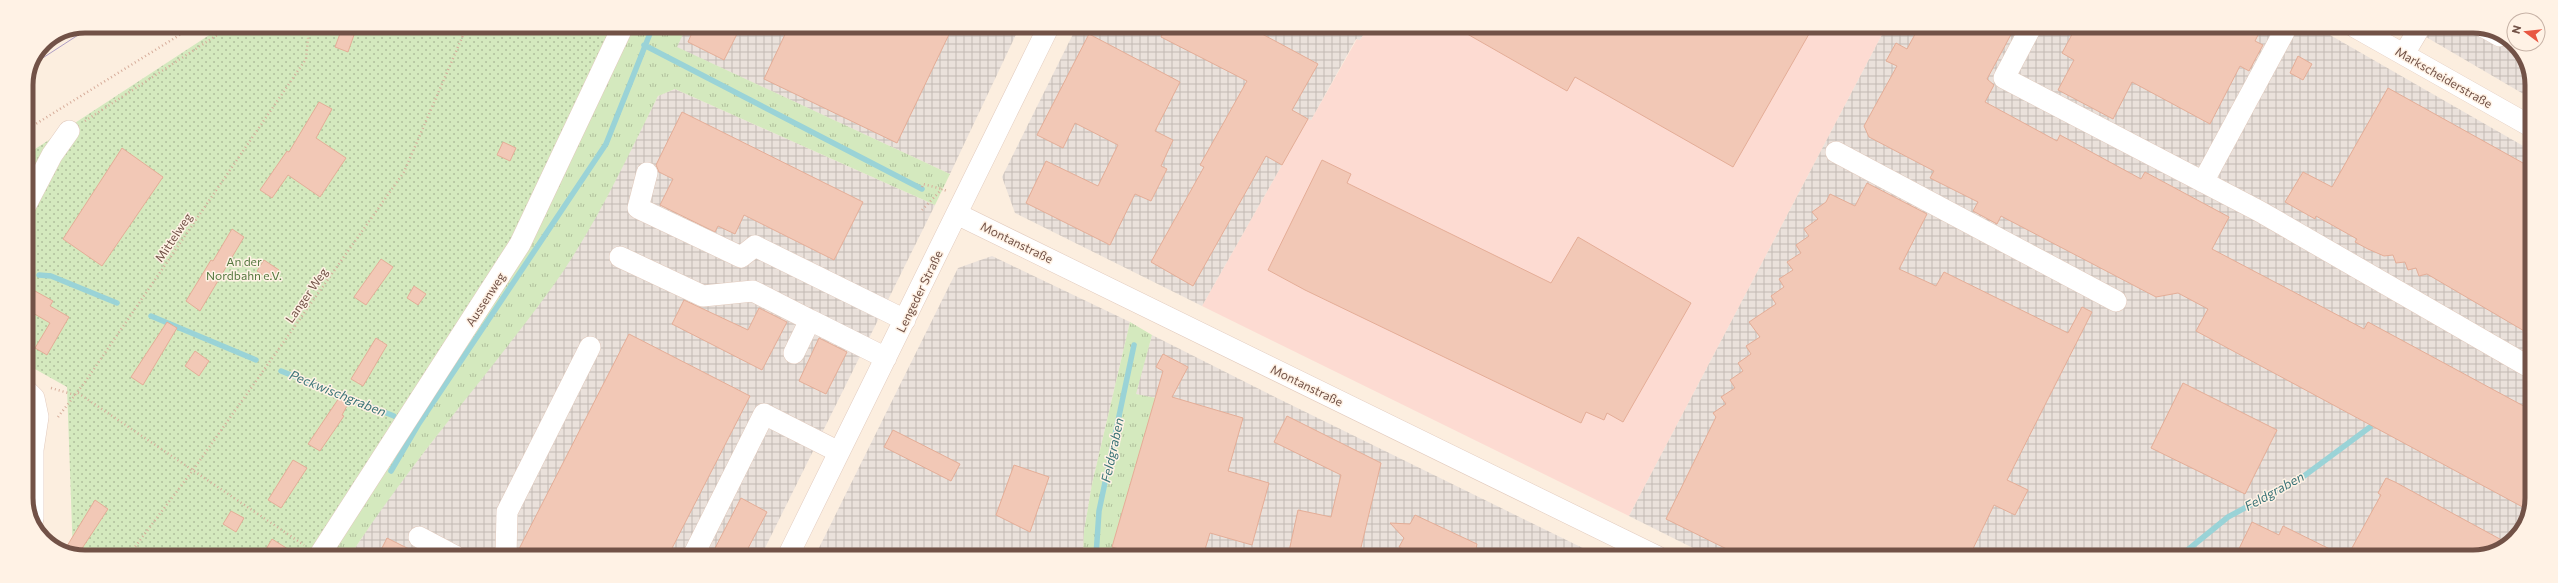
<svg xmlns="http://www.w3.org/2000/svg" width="2558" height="583" viewBox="0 0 2558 583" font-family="Commissioner,sans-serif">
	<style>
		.commercial { fill: #fddbd2 }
		.industrial { fill: url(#industrial-grid) }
		.grass { fill: url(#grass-tufts) }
		.garden { fill: url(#garden-dots) }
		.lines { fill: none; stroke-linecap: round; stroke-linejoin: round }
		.stream { stroke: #9ad3d7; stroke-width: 5.5 }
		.building { fill: #f2c8b6; stroke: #e4ad97 }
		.minor-casing { stroke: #e2cbbe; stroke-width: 22 }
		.path { stroke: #d6ac9a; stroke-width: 2.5; stroke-dasharray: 1 3; stroke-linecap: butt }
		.minor { stroke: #fff; stroke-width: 21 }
		.tram { stroke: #af9fc4; stroke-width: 1 }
		.labels { text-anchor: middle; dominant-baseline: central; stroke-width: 3; stroke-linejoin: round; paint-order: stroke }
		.street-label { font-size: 12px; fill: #725247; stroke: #fff2e5 }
		.park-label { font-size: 12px; fill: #55783f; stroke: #fff2e5 }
		.water-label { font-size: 13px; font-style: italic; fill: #3b7478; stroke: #fff2e5 }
		.rim { fill: none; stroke: #725247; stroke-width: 5 }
	</style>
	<defs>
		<pattern id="industrial-grid" width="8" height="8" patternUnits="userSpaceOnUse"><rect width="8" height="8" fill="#eae1db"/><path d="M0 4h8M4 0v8" fill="none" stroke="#c2b9b3"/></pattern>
		<pattern id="grass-tufts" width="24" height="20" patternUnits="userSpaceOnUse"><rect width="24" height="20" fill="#d4e9be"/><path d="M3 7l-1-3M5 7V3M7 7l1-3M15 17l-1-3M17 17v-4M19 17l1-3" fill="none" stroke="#b0bf9c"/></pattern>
		<pattern id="garden-dots" width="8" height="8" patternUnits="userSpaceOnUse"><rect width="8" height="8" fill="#d4e9be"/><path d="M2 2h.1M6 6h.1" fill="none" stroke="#b0bf9c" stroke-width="1.8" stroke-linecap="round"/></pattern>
	</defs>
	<rect width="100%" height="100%" fill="#fceedf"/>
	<path class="commercial" d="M1368,27H1886L1629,516L1202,306L1308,119L1311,120L1357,39L1360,40Z"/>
	<path class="industrial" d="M687,26H1020L950,174L676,47Z
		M1077,26L1368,27L1360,40L1356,39L1311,120L1308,119L1202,306L1015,213L1002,177Z
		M1886,27H2316L2532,151L2531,338L2524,351L2531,356V510L2512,543L2474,557H1711L1629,516Z
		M2409,27H2485L2517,46L2532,81V99Z
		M675,89L935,205L761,556H350L383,505L553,285L604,202L658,96Z
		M992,256L1130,322L1092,484L1084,531L1083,556H815L958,268Z
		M1152,335L1277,398L1601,557L1113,556L1112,547L1156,398L1135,394Z"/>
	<path class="grass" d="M612,26H687L677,47L950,174L935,205L675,89L658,96C626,160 595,227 553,286C487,377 411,461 350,556H320Z
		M1130,322L1152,335L1136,394L1156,398L1112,547L1113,556H1083L1084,531L1092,484Z"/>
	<path class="garden" d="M223,26H612L510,241L320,556H73L67,387L26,364V155Z"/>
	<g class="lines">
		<path class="stream" d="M644,45L922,189
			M39,275L51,276L117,303
			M151,316L256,360
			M281,371L394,416
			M391,471L418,425L606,144L653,26
			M343,556L344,555
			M1096,556L1099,511L1134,345
			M2179,557L2228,517L2304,476L2370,427"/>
	</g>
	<path class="building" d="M695,26H741L724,60L688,42Z
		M789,26H953L897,143L764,79Z
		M1166,26L1249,27L1318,64L1292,110L1308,119L1282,165L1266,156L1193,286L1151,262L1204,167L1200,165L1247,81L1161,37Z
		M1455,27H1813L1733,167L1575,77L1567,91Z
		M1919,27H2015L1987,79L1994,85L1985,102L2057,141L2060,135L2141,179L2145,172L2229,217L2212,249L2364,329L2368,322L2531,410L2530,511L2196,331L2208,309L2178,293L2156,297L2001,216L1997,224L1973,211L1978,202L1930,178L1934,171L1869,137L1864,126L1897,66L1886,61L1896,43L1907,49Z
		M2076,27H2262L2255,41L2263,45L2249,71L2240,66L2210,124L2132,82L2113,119L2058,90L2074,60L2062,53Z
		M341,31L354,35L348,52L335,47Z
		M1089,34L1180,82L1155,131L1173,140L1161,166L1167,169L1151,201L1135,194L1110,245L1026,203L1046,161L1098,186L1118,145L1075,123L1063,148L1037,135Z
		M2298,56L2312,64L2303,80L2290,73Z
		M2388,88L2532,168L2531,335L2427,274L2419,276L2416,268L2408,270L2405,262L2396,263L2393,255L2384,256L2368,249L2355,242L2357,239L2316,216L2315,219L2285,202L2303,172L2332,187Z
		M319,102L332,109L316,138L346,158L320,197L288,175L272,198L260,190L287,151L289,152Z
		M682,112L863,202L834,260L744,215L735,234L718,226L715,232L660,205L673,179L659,172L656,165Z
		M503,142L516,148L510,161L497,155Z
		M122,148L163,177L102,266L63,239Z
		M1322,160L1351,174L1347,183L1551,283L1578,237L1691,303L1623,422L1607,413L1604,420L1586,412L1581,423L1305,290L1268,270Z
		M1867,183L1927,214L1899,269L1936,286L1944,272L2068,333L2082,307L2092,312L2007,480L2028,490L2015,515L1994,505L1969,557H1743L1666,519L1716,417L1713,413L1726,404L1721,397L1735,388L1730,380L1743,371L1738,363L1751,354L1746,346L1760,337L1749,322L1776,304L1771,296L1784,287L1779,279L1793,270L1787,262L1801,253L1796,245L1809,236L1804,229L1818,219L1812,212L1826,202L1830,194L1855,206Z
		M232,229L244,237L200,311L186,301L211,260L213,261Z
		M381,259L393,267L366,305L354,297Z
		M264,260L279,270L272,281L257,271Z
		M26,286L53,301L50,306L69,317L47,355L35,348L50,323L26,309Z
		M414,286L426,294L418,305L407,298Z
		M684,300L748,330L759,308L787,322L762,370L672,324Z
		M167,322L177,328L143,385L131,377Z
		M629,334L750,396L668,556H532L519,549Z
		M376,338L387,345L363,386L351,379Z
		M819,338L847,352L826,394L799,381Z
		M195,351L209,361L199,376L185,366Z
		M1163,354L1188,367L1172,397L1243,418L1228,471L1269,483L1252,545L1210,533L1203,556H1142L1112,547L1163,371L1156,367Z
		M2183,383L2277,430L2245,494L2151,448Z
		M339,398L348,404L342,415L344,416L320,451L308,444Z
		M1287,416L1381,463L1359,556H1288L1298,510L1331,517L1341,475L1274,442Z
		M893,430L960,464L951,481L884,447Z
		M293,460L307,468L281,508L268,500Z
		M1014,465L1049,477L1030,532L996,515Z
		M2386,478L2395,482L2509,544L2474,557H2347L2381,495L2378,493Z
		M741,498L767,512L744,556H711Z
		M95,500L108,509L77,556H73L64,551Z
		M231,511L244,518L236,532L223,524Z
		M1415,515L1477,544L1474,557H1418L1399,547L1404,538L1390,523L1410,524Z
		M2252,522L2279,535L2283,526L2346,557H2235Z
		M387,538L423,556H378Z
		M272,539L299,556H273L265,551Z"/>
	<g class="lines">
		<defs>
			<path id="minor" d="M2031,27L2004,78L2259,211L2531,368
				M2355,27L2532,127
				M2484,27L2500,36
				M2404,54L2420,27
				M1836,152L2116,301
				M647,173L638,208L741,257L755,246L905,320
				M2203,182L2284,32L2283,27
				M26,205L52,155L69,131
				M957,214L1658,557
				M620,257L703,296L753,291L810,320
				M794,353L810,320L886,358
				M26,390L34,398L38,417L33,450V519
				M419,537L455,556
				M319,556L520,244L623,26
				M506,556L507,512L590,347
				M693,556L764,414L839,452
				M788,556L1049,26"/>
		</defs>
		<use href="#minor" class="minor-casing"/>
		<path class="path" d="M85,121L231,26
			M26,130L194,26
			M922,187L923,184L942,189
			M922,210L942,189L947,191
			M51,388L75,395
			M78,393L304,545
			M58,417L85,382L306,59L308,38L306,26
			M128,556L193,470L404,172L467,26"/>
		<use href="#minor" class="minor"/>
		<path class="tram" d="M43,45L49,41
			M35,63L92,26"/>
	</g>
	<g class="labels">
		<g class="street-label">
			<text transform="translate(2444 77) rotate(30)">Markscheiderstraße</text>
			<text transform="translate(173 237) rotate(-56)">Mittelweg</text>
			<text transform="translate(1017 242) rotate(26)">Montanstraße</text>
			<text transform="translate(919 291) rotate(-64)">Lengeder Straße</text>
			<text transform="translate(306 295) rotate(-55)">Langer Weg</text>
			<text transform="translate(485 299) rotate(-57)">Aussenweg</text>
			<text transform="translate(1307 385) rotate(26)">Montanstraße</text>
		</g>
		<g class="park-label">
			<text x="244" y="261">An der<tspan x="244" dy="14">Nordbahn e.V.</tspan></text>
		</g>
		<g class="water-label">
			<text transform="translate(338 393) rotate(22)">Peckwischgraben</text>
			<text transform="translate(1112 450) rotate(-78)">Feldgraben</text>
			<text transform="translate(2274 491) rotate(-29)">Feldgraben</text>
		</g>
	</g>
	<path d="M0 0H2558V583H0ZM85 33H2473A52 52 0 0 1 2525 85V498A52 52 0 0 1 2473 550H85A52 52 0 0 1 33 498V85A52 52 0 0 1 85 33Z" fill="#fff2e5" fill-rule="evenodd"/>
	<path class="rim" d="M85 33H2473A52 52 0 0 1 2525 85V498A52 52 0 0 1 2473 550H85A52 52 0 0 1 33 498V85A52 52 0 0 1 85 33Z"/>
	<g transform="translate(2526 32) rotate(285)"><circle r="19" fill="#fff2e5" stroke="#c7b2a6"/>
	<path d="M0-3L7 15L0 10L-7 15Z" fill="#e85742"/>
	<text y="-6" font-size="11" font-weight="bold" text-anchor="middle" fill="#725247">N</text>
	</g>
</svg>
